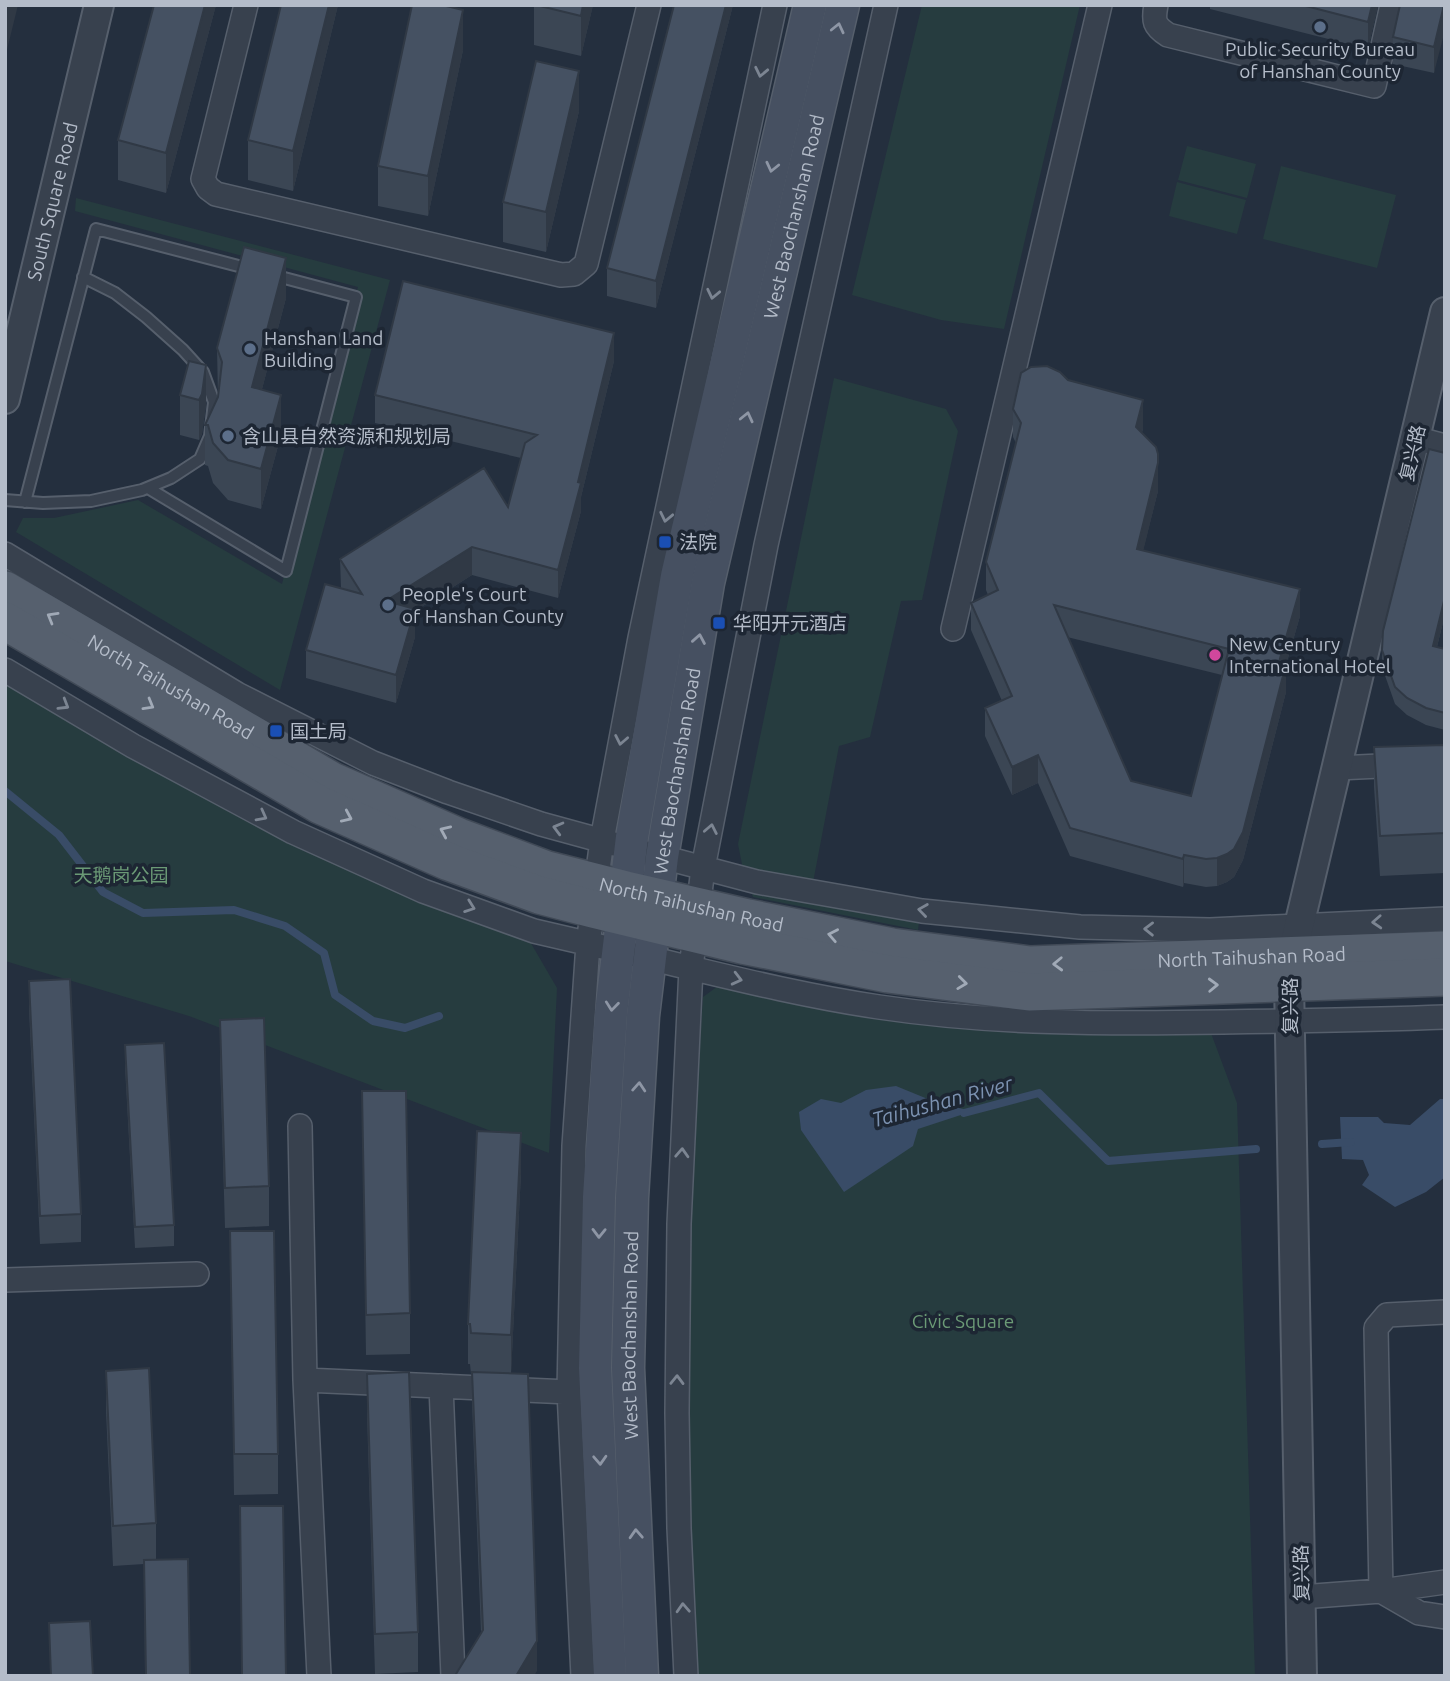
<svg xmlns="http://www.w3.org/2000/svg" width="1450" height="1681" viewBox="0 0 1450 1681" font-family="Ubuntu,'Noto Sans SC',sans-serif">
	<style>
		.green { fill: #263c3f }
		.water { fill: #394c67 }
		.lines { fill: none; stroke-linecap: round; stroke-linejoin: round }
		.stream { stroke: #394c67; stroke-width: 8 }
		.service-casing { stroke: #565f6c; stroke-width: 14 }
		.minor-casing { stroke: #565f6c; stroke-width: 26 }
		.tertiary-casing { stroke: #565f6c; stroke-width: 32 }
		.secondary-casing { stroke: #565f6c; stroke-width: 35 }
		.primary-casing { stroke: #414a57; stroke-width: 40 }
		.service { stroke: #38414e; stroke-width: 10 }
		.minor { stroke: #38414e; stroke-width: 23 }
		.tertiary { stroke: #38414e; stroke-width: 28 }
		.secondary { stroke: #465061; stroke-width: 32 }
		.primary { stroke: #56606e; stroke-width: 37 }
		.wall { fill: #3b4654; fill-rule: evenodd }
		.shaded-wall { fill: #303945 }
		.building { fill: #455162; stroke: #303945; stroke-width: 2; fill-rule: evenodd }
		.oneway { stroke: #8e96a5 }
		.oneway2 { stroke: #7c8592 }
		.oneway3 { stroke: #a1aab7 }
		.service-dot { fill: #5c6f8a; stroke: #1d2633; stroke-width: 2.5 }
		.transit-dot { fill: #1a4fb4; stroke: #1d2633; stroke-width: 2.5 }
		.hotel-dot { fill: #d1479c; stroke: #1d2633; stroke-width: 2.5 }
		.labels { text-anchor: middle; dominant-baseline: central; stroke-width: 7; stroke-linejoin: round; paint-order: stroke }
		.poi-label { font-size: 19px; fill: #b4bcc9; stroke: #1d2633; text-anchor: start }
		.street-label { font-size: 19px; fill: #b4bcc9; stroke: #1d2633 }
		.park-label { font-size: 19px; fill: #6b9a76; stroke: #1d2633 }
		.water-label { font-size: 21px; font-style: italic; fill: #7c92b1; stroke: #1d2633 }
	</style>
	<rect width="100%" height="100%" fill="#242f3e"/>
	<path class="green" d="M922,5H1080L1004,329L941,320L852,295Z
		M1187,146L1256,164L1247,198L1178,180Z
		M1281,166L1396,195L1377,268L1263,239Z
		M1177,182L1246,200L1237,234L1169,216Z
		M76,198L390,280L280,690L16,532L23,518H54L138,500L282,584L358,287L75,211Z
		M834,378L946,409L958,431L922,600L901,601L870,737L839,746L811,893L920,914L918,930L753,897L743,869L738,844Z
		M5,673L304,851L525,933L557,988L549,1153L189,1016L5,961Z
		M729,978L870,1011L1208,1025L1237,1103L1255,1676H696L682,1312L703,997Z"/>
	<path class="water" d="M896,1086L940,1104L973,1111L918,1129L913,1146L844,1192L801,1130L799,1112L821,1099L841,1103L866,1090Z
		M1440,1099H1445V1177L1426,1192L1395,1207L1362,1185L1369,1175L1363,1160L1342,1159L1340,1117H1378L1384,1123L1410,1125Z"/>
	<g class="lines">
		<path class="stream" d="M5,791L59,835L103,892L143,913L234,910L285,926L324,953L335,995L373,1021L405,1028L439,1016
			M964,1113L1039,1093L1108,1161L1256,1149
			M1322,1144L1351,1142"/>
		<defs>
			<path id="service" d="M148,488L286,571L356,297L273,275
				M5,500L43,503L91,501L142,490L171,478L200,459L210,436L214,402L203,372L183,350L146,317L115,293L83,277
				M25,502L96,229L250,269"/>
			<path id="minor" d="M246,5L203,179L208,188L216,194L561,275L574,274L586,264L649,5
				M1156,5C1153,21 1154,26 1168,35L1374,86L1392,5
				M1415,438L1445,446
				M5,554L237,694L373,763L448,792L541,824L614,844
				M953,629L1100,5
				M5,670L133,746L293,832L423,891L534,931L603,947
				M1337,768L1445,763
				M647,853L757,882L922,911L1080,927L1210,930L1445,919
				M636,955C717,974 797,995 879,1007C993,1024 1108,1024 1223,1022C1297,1021 1371,1020 1445,1017
				M300,1126L305,1380L319,1676
				M5,1280L197,1274
				M1445,1312L1387,1315L1376,1328L1381,1591L1419,1613L1445,1617
				M305,1380L569,1392
				M441,1386L453,1676
				M1301,1597L1381,1591L1445,1582
				M583,1676L569,1392L574,1146L588,944L602,840L640,638L775,5
				M686,1676L679,1528L677,1413L679,1224L691,968L703,868L766,545L886,5"/>
			<g id="tertiary">
				<path id="s1" d="M5,399L99,5"/>
				<path d="M1302,1676L1289,982L1292,955L1445,312"/>
			</g>
			<g id="secondary">
				<path d="M610,1676L595,1368L599,1197L611,1013L632,837L677,576L810,5"/>
				<path id="s2" d="M642,1676L628,1368L632,1198L643,1016L662,857L708,583L843,5"/>
			</g>
			<g id="primary">
				<path id="s3" d="M5,590L332,781L459,837L547,870L626,890L748,918L892,947L1030,965L1445,950"/>
				<path d="M5,621L320,805L449,862L539,895L593,909L742,945L888,974L1029,992L1445,977"/>
			</g>
		</defs>
		<use href="#service" class="service-casing"/>
		<use href="#minor" class="minor-casing"/>
		<use href="#tertiary" class="tertiary-casing"/>
		<use href="#secondary" class="secondary-casing"/>
		<use href="#primary" class="primary-casing"/>
		<use href="#service" class="service"/>
		<use href="#minor" class="minor"/>
		<use href="#tertiary" class="tertiary"/>
		<use href="#secondary" class="secondary"/>
		<use href="#primary" class="primary"/>
	</g>
	<path class="wall" d="M216,5L166,193L118,180V140Z
		M338,5L293,191L248,180V140Z
		M534,5H593L581,56L534,45Z
		M674,5H733L656,308L607,296V268Z
		M1210,5H1378L1368,49L1210,9Z
		M1445,5L1434,73L1393,64V37Z
		M463,50L428,216L378,206V166Z
		M579,111L546,252L503,242V202Z
		M286,298L262,389L281,435L261,509L228,500L213,483L208,466L205,465V425L218,397L217,348Z
		M189,361L206,405L202,434L199,440L180,435V395Z
		M614,361L581,497V511L558,598L472,575L415,611V637L396,703L306,678V650L341,588L340,559L508,507L521,458L375,423V395Z
		M1068,380L1143,428L1142,433L1158,491L1143,550L1300,616L1286,665V692L1243,860L1234,877L1227,882L1217,886L1206,887L1184,883L1183,887L1070,856L1038,783L1012,795L985,736V708L1002,701L971,630V603L988,595L986,590V562L1016,443L1013,437V409ZM1067,637L1222,675L1191,796L1131,781Z
		M1445,453V614L1437,647L1445,649V730L1426,725L1407,715L1395,704L1382,667V650Z
		M1445,745V873L1380,876L1374,787V747Z
		M29,981L81,1214V1242L40,1244L29,1009Z
		M220,1020L269,1186V1226L225,1228L220,1060Z
		M125,1045L174,1225V1246L135,1248L125,1067Z
		M362,1091L410,1313V1354L366,1355Z
		M521,1173L511,1373L537,1671L481,1632L472,1402V1374H471L470,1364H468V1324Z
		M230,1231L278,1454V1494L234,1495Z
		M106,1371L156,1523V1560L190,1676H145L144,1564L113,1566L106,1411Z
		M367,1374L418,1632V1672L375,1674L367,1414Z
		M240,1506L286,1676H242Z"/>
	<path class="shaded-wall" d="M8,5H18L5,58V18Z
		M205,5H216L166,193V153Z
		M329,5H338L293,191V151Z
		M583,5H593L581,56V16Z
		M726,5H733L656,308V281Z
		M1372,5H1378L1368,49V22Z
		M1445,5V30L1434,73V47Z
		M463,10V50L428,216V176Z
		M579,71V111L546,252V212Z
		M286,258V298L252,427V387Z
		M614,333V361L581,497V511L558,598V570L578,482Z
		M206,365V405L202,434L199,440V400Z
		M281,395V435L261,509V469Z
		M1143,400V428L1136,455V427Z
		M1158,463V491L1137,576V549Z
		M472,547V575L415,611V637L396,703V675L386,601Z
		M1300,589V616L1286,665V692L1243,860L1234,877L1227,882L1217,886V858L1279,662Z
		M1445,597V614L1433,663V646Z
		M1038,755V783L1012,795V767Z
		M1184,855V883L1183,887V859Z
		M521,1133V1173L511,1375V1335Z
		M537,1641V1671L534,1676H516Z"/>
	<path class="building" d="M5,5H8L5,18Z
		M154,5H205L166,153L118,140Z
		M281,5H329L293,151L248,140Z
		M412,5H442L463,10L428,176L378,166Z
		M536,5H583L581,16Z
		M674,5H726L656,281L607,268Z
		M1302,5H1372L1368,22Z
		M1400,5H1444L1434,47L1393,37Z
		M536,61L579,71L546,212L503,202Z
		M244,247L286,258L252,387L281,395L261,469L228,460L213,443L208,425H205L218,397L222,362L217,348Z
		M403,281L614,333L578,482L581,483L558,570L472,547L386,601L415,609L396,675L306,650L325,584L362,594L340,559L484,468L508,507L525,443L537,435L375,395Z
		M189,361L206,365L202,394L199,400L180,395Z
		M1047,366L1060,372L1068,380L1143,400L1136,427L1156,447L1158,454V463L1137,549L1300,589L1279,662L1286,664L1243,832L1234,849L1227,854L1217,858L1206,859L1184,855L1183,859L1070,828L1038,755L1012,767L985,708L1012,696L971,603L998,590L986,562L1021,423L1013,409L1021,373L1031,367ZM1054,605L1229,649L1191,796L1131,781Z
		M1429,449L1445,453V597L1433,646L1445,649V713L1426,708L1407,698L1395,687L1382,650L1383,631Z
		M1445,745V833L1380,836L1374,747Z
		M70,979L81,1214L40,1216L29,981Z
		M264,1018L269,1186L225,1188L220,1020Z
		M164,1043L174,1225L135,1227L125,1045Z
		M362,1091H406L410,1313L366,1315Z
		M477,1131L521,1133L511,1335L471,1333L470,1324H468Z
		M230,1231H274L278,1454H234Z
		M149,1368L156,1523L113,1526L106,1371Z
		M409,1372L418,1632L375,1634L367,1374Z
		M472,1372L528,1374L537,1641L516,1676H456V1674L483,1630Z
		M240,1506H283L286,1676H242Z
		M188,1559L190,1676H146L144,1560Z
		M90,1621L93,1676H51L49,1623Z"/>
	<defs><path id="oneway-chevron" d="M-2-3.5L2.5 0L-2 3.5" fill="none" stroke-width="1.6" stroke-linecap="round" stroke-linejoin="round" transform="scale(1.75)"/></defs>
	<g class="oneway">
		<use href="#oneway-chevron" transform="translate(838 28) rotate(-77)"/>
		<use href="#oneway-chevron" transform="translate(772 167) rotate(103)"/>
		<use href="#oneway-chevron" transform="translate(747 417) rotate(-77)"/>
		<use href="#oneway-chevron" transform="translate(699 639) rotate(-80)"/>
		<use href="#oneway-chevron" transform="translate(612 1006) rotate(96)"/>
		<use href="#oneway-chevron" transform="translate(639 1087) rotate(-86)"/>
		<use href="#oneway-chevron" transform="translate(599 1233) rotate(91)"/>
		<use href="#oneway-chevron" transform="translate(600 1460) rotate(87)"/>
		<use href="#oneway-chevron" transform="translate(636 1534) rotate(-93)"/>
	</g>
	<g class="oneway2">
		<use href="#oneway-chevron" transform="translate(761 72) rotate(102)"/>
		<use href="#oneway-chevron" transform="translate(713 294) rotate(102)"/>
		<use href="#oneway-chevron" transform="translate(666 517) rotate(102)"/>
		<use href="#oneway-chevron" transform="translate(64 705) rotate(31)"/>
		<use href="#oneway-chevron" transform="translate(621 740) rotate(101)"/>
		<use href="#oneway-chevron" transform="translate(262 816) rotate(28)"/>
		<use href="#oneway-chevron" transform="translate(558 828) rotate(-165)"/>
		<use href="#oneway-chevron" transform="translate(711 829) rotate(-79)"/>
		<use href="#oneway-chevron" transform="translate(470 907) rotate(20)"/>
		<use href="#oneway-chevron" transform="translate(923 910) rotate(-172)"/>
		<use href="#oneway-chevron" transform="translate(1377 922) rotate(177)"/>
		<use href="#oneway-chevron" transform="translate(1149 929) rotate(-179)"/>
		<use href="#oneway-chevron" transform="translate(737 979) rotate(14)"/>
		<use href="#oneway-chevron" transform="translate(682 1153) rotate(-87)"/>
		<use href="#oneway-chevron" transform="translate(677 1380) rotate(-89)"/>
		<use href="#oneway-chevron" transform="translate(683 1608) rotate(-93)"/>
	</g>
	<g class="oneway3">
		<use href="#oneway-chevron" transform="translate(52 617) rotate(-150)"/>
		<use href="#oneway-chevron" transform="translate(149 705) rotate(30)"/>
		<use href="#oneway-chevron" transform="translate(347 817) rotate(24)"/>
		<use href="#oneway-chevron" transform="translate(445 831) rotate(-156)"/>
		<use href="#oneway-chevron" transform="translate(833 935) rotate(-169)"/>
		<use href="#oneway-chevron" transform="translate(1058 964) rotate(178)"/>
		<use href="#oneway-chevron" transform="translate(962 983) rotate(7)"/>
		<use href="#oneway-chevron" transform="translate(1213 985) rotate(-2)"/>
	</g>
	<g class="service-dot">
		<circle cx="1320" cy="27" r="7"/>
		<circle cx="250" cy="349" r="7"/>
		<circle cx="228" cy="436" r="7"/>
		<circle cx="388" cy="605" r="7"/>
	</g>
	<g class="transit-dot">
		<rect x="658" y="535" width="14" height="14" rx="3.5"/>
		<rect x="712" y="616" width="14" height="14" rx="3.5"/>
		<rect x="269" y="724" width="14" height="14" rx="3.5"/>
	</g>
	<circle class="hotel-dot" cx="1215" cy="655" r="7"/>
	<g class="labels">
		<g class="poi-label">
			<text x="1320" y="49" text-anchor="middle">Public Security Bureau<tspan x="1320" dy="22">of Hanshan County</tspan></text>
			<text x="264" y="338">Hanshan Land<tspan x="264" dy="22">Building</tspan></text>
			<text x="242" y="436">含山县自然资源和规划局</text>
			<text x="679" y="542">法院</text>
			<text x="402" y="594">People's Court<tspan x="402" dy="22">of Hanshan County</tspan></text>
			<text x="733" y="623">华阳开元酒店</text>
			<text x="1229" y="644">New Century<tspan x="1229" dy="22">International Hotel</tspan></text>
			<text x="290" y="731">国土局</text>
		</g>
		<g class="street-label">
			<text stroke="none"><textPath href="#s1" startOffset="203">South Square Road</textPath></text>
			<text stroke="none"><textPath href="#s2" startOffset="1475">West Baochanshan Road</textPath></text>
			<text transform="translate(1412 453) rotate(-77)">复兴路</text>
			<text stroke="none"><textPath href="#s3" startOffset="192">North Taihushan Road</textPath></text>
			<text stroke="none"><textPath href="#s2" startOffset="908">West Baochanshan Road</textPath></text>
			<text stroke="none"><textPath href="#s3" startOffset="760">North Taihushan Road</textPath></text>
			<text stroke="none"><textPath href="#s3" startOffset="1326">North Taihushan Road</textPath></text>
			<text transform="translate(1290 1006) rotate(-90)">复兴路</text>
			<text stroke="none"><textPath href="#s2" startOffset="341">West Baochanshan Road</textPath></text>
			<text transform="translate(1301 1573) rotate(-91)">复兴路</text>
		</g>
		<g class="park-label">
			<text x="121" y="875">天鹅岗公园</text>
			<text x="963" y="1321">Civic Square</text>
		</g>
		<g class="water-label">
			<text transform="translate(942 1101) rotate(-15)">Taihushan River</text>
		</g>
	</g>
	<rect width="1450" height="1681" fill="none" stroke="#b4bcc9" stroke-width="14"/>
</svg>
